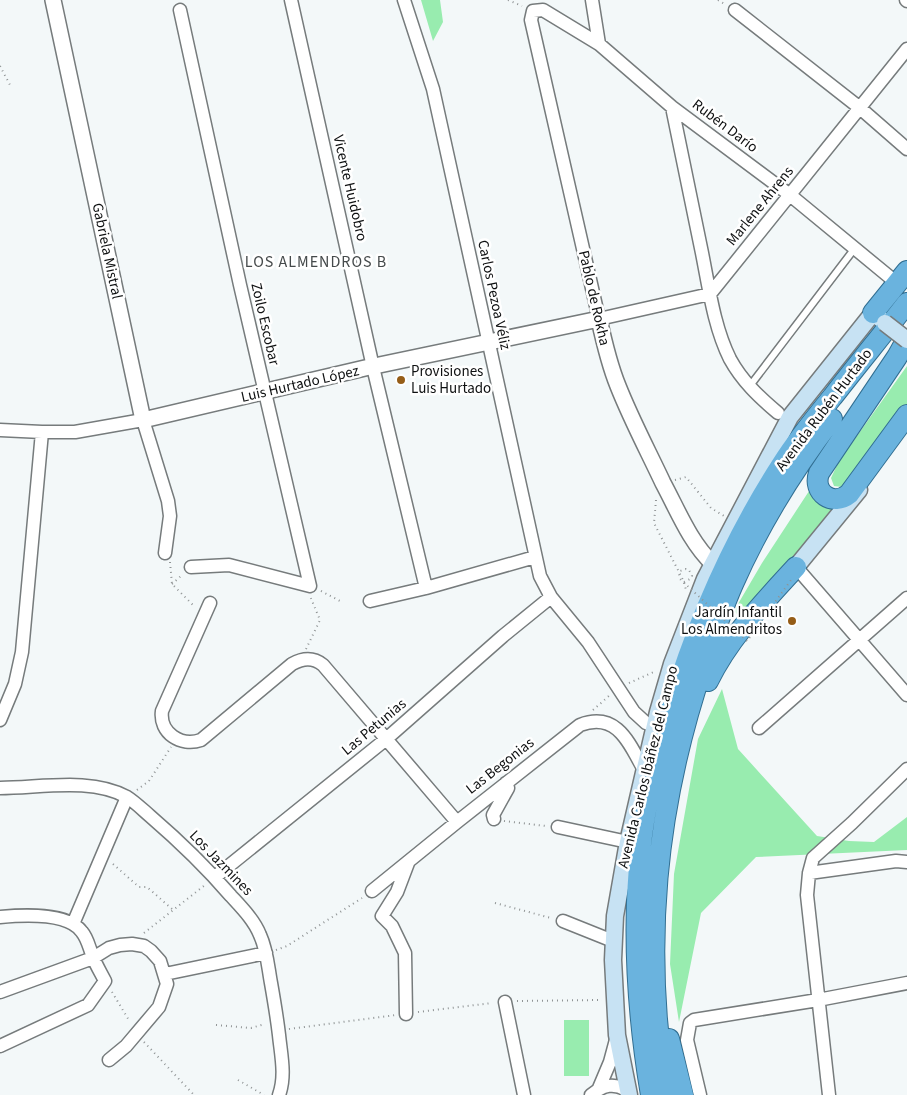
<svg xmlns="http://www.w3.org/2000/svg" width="907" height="1095" viewBox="0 0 907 1095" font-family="'Source Sans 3',sans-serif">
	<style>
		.green { fill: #98ecaf }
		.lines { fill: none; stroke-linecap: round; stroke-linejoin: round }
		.service-casing { stroke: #767b7c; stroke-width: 9 }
		.minor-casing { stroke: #767b7c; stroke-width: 15 }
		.tertiary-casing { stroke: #767b7c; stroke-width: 18 }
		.secondary-casing { stroke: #767b7c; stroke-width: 19 }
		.trunk-casing { stroke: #316e91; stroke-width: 22 }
		.path { stroke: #909495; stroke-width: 2; stroke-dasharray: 1 4; stroke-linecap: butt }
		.service { stroke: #fff; stroke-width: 6 }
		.minor { stroke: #fff; stroke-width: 12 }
		.tertiary { stroke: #fff; stroke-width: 15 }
		.secondary { stroke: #c7e2f3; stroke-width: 16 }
		.trunk { stroke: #6ab3de; stroke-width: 20 }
		.secondary-bridge-casing { stroke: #767b7c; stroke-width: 19; stroke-linecap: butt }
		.path-bridge { stroke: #909495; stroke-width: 2; stroke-dasharray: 1 4; stroke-linecap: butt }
		.secondary-bridge { stroke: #c7e2f3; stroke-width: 16 }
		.poi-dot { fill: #955d17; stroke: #fff; stroke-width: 2 }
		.labels { text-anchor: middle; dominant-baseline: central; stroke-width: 5; stroke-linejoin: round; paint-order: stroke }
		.street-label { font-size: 15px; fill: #0e1011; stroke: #fff }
		.poi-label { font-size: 15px; fill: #0e1011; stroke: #fff; text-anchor: start }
		.neighbourhood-label { font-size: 16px; letter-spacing: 1px; fill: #454a4b; stroke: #fff }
	</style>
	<rect width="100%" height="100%" fill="#f3f8f9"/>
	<path class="green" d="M421,0H440L443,22L433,41Z
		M907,366V407L842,487L834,486L831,478L839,461Z
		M813,485L836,506L741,618L735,612L738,604L762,563Z
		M722,689L738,749L817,836L849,841L874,842L907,817V850L756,857L701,913L679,1022L670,964L674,874L698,739Z
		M564,1020H589V1076H564Z"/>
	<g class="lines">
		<defs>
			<path id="service" d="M749,387L855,248"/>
			<path id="minor" d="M291,0L373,367L426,588
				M404,0L433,89L540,576L551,597L588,642L634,712L646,723L655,726
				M592,0L599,44
				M906,0L907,1
				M180,10L240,285L310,586L229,565L191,567
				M735,10L860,108L907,149
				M672,107C682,156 692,204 702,253C709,288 714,327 730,359C742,381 759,397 778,413
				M892,279L790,195L672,107L599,44L543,10L533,11L531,20L599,319L710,294L907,49
				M0,430L42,432H75L143,420L168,501L170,516L165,553
				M796,567L907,695
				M370,601L426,588L535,557
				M210,603L162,711C159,733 181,747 201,740L292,664C303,658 313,657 323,665L457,822
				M0,720L15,684L22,652L42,432
				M759,728L907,598
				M0,788C40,788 91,777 127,797C135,802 143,810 150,816C179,841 206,867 231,896C242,908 254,920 260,935C267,950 268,967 271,983C274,1000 277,1018 279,1035C281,1055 286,1076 279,1095
				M494,819L493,815L508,788L506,783
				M558,827L628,842
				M809,873L896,861L907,862
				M215,877L385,740L503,636L551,597
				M372,891L457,822L580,725C617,711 629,743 644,770
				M0,917C22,915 68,912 82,932C88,939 89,948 93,957C96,965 101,973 105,981L88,1005L0,1046
				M563,921L613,941
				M73,924L127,797
				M165,974L266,953
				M0,992L93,958L109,948L120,945L132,944L144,946L151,951L160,961L167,984L159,1007L126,1046L109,1060
				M505,1002L524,1095
				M406,1014L405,953L392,926L382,916L397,892L408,863
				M599,1088L610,1062L617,1036
				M591,1095C603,1085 614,1082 628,1091
				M700,1095L687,1040L690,1023L694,1020L818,1000L907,983
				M829,1095L807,895L809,873L813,858L852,823L907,769"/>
			<path id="tertiary" d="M53,0L143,420L365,368L599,319C604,342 609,364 618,386C631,419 648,451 663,483C678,511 690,542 713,564"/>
			<path id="secondary" d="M796,567L859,490
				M629,1095L617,1035L613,960L615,916L628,842L658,712L672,664L705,579L790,417L873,313L882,320"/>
			<path id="trunk" d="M873,313L907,271
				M907,339L897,357L819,473C812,493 833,507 849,494L907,415
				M708,681C729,638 763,603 796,567
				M669,1039L683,1095
				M651,1095C637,1012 632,928 641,844C646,798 658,753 671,709C697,622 733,540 782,464C797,440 816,417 834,395C858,364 883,334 907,303
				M666,1095C642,946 655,808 703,666C712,639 721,611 733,584C759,525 793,470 832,419"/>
		</defs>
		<use href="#service" class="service-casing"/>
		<use href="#minor" class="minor-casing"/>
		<use href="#tertiary" class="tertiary-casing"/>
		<use href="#secondary" class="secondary-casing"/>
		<use href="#trunk" class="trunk-casing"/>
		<path class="path" d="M508,0L522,6
			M718,0L726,5
			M0,66L10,85
			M675,480L686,477L711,508L724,516
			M656,500L654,523L684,582L686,590
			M170,562L172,584L195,607
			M172,584L182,575
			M321,591L342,602
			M306,649L320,620L310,596
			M629,683L656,671
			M593,710L610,695
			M137,790L149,781L171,747
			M504,821L546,826
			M113,864L139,887H147L172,909
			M495,903L551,918
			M144,933L205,885
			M276,950L287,946L362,898
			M112,992L130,1022
			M517,1001L602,1000
			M418,1012L492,1003
			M216,1025L251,1028L265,1024
			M289,1029L396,1015
			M144,1042L194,1095
			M238,1080L264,1095"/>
		<use href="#service" class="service"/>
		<use href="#minor" class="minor"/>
		<use href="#tertiary" class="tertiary"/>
		<use href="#secondary" class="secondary"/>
		<use href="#trunk" class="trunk"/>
		<defs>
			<path id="secondary-bridge" d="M885,323L907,340"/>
		</defs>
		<use href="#secondary-bridge" class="secondary-bridge-casing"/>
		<path class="path-bridge" d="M684,582L690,579L692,576L689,570L686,569L680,571L679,574L680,579L747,641L791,580"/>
		<use href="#secondary-bridge" class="secondary-bridge"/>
	</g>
	<g class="poi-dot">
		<circle cx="401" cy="380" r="5"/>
		<circle cx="792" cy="621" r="5"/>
	</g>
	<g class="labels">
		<g class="street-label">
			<text transform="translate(725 126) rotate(37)">Rubén Darío</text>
			<text transform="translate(350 188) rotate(77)">Vicente Huidobro</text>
			<text transform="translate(760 206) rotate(-51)">Marlene Ahrens</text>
			<text transform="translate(107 251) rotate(78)">Gabriela Mistral</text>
			<text transform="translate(494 295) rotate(78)">Carlos Pezoa Véliz</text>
			<text transform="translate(594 298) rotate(77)">Pablo de Rokha</text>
			<text transform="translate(265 324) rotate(77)">Zoilo Escobar</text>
			<text transform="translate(300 384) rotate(-13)">Luis Hurtado López</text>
			<text transform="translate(824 410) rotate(-53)">Avenida Rubén Hurtado</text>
			<text transform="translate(374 727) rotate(-40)">Las Petunias</text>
			<text transform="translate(500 766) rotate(-38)">Las Begonias</text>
			<text transform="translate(648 767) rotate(-76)">Avenida Carlos Ibáñez del Campo</text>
			<text transform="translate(221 863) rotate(46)">Los Jazmines</text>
		</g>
		<g class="poi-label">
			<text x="411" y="371">Provisiones<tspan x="411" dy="17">Luis Hurtado</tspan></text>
			<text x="782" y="612" text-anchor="end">Jardín Infantil<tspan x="782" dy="17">Los Almendritos</tspan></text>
		</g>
		<g class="neighbourhood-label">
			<text x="316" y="262">LOS ALMENDROS B</text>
		</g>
	</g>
</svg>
